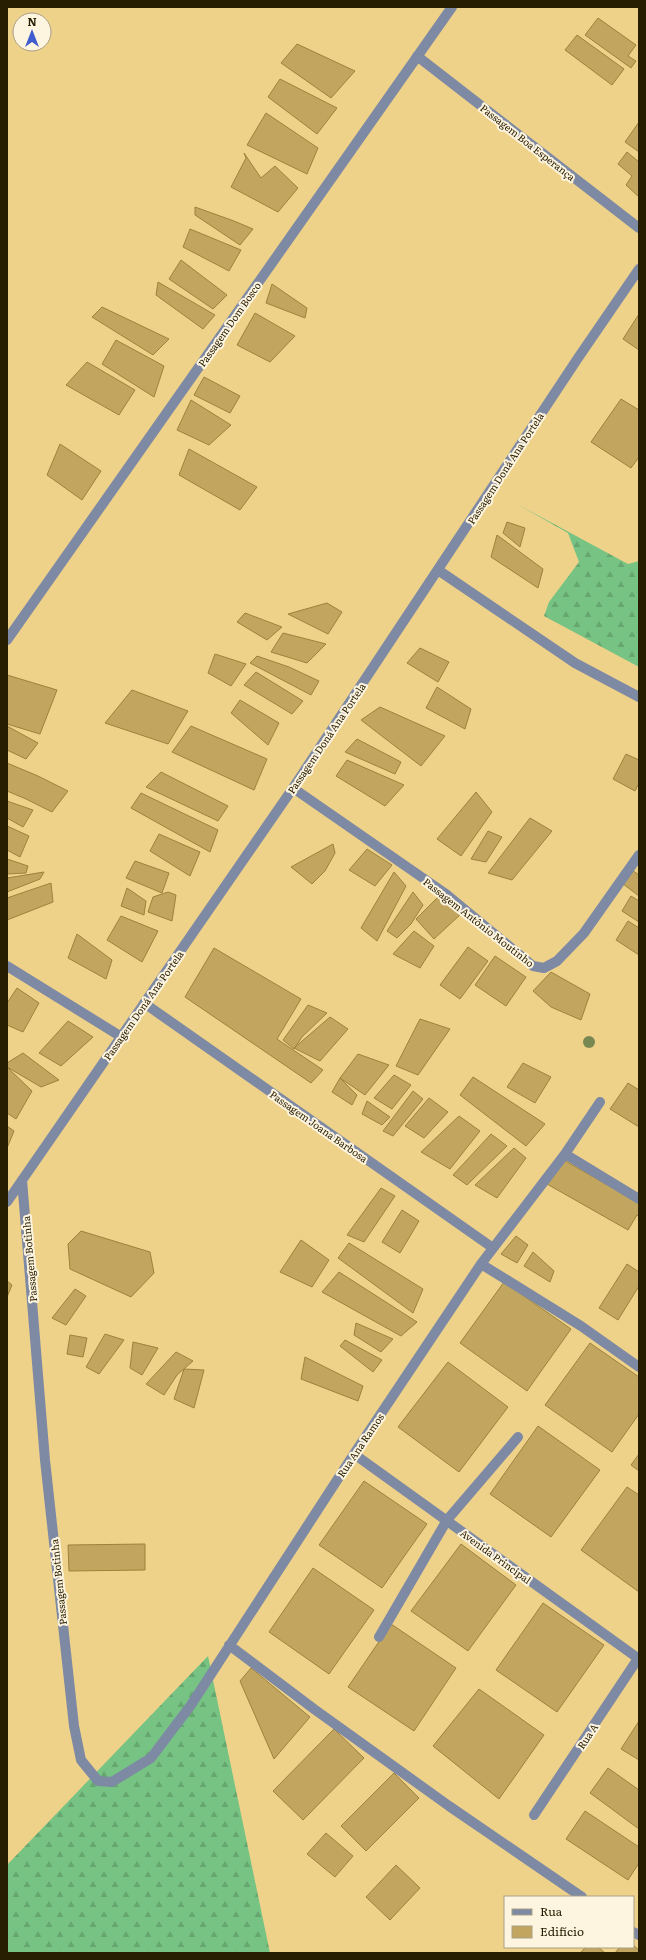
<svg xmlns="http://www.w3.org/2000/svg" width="646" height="1960" viewBox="0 0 646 1960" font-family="Literata,serif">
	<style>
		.forest { fill: url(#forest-firs) }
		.building { fill: #c2a65f; stroke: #9d823a }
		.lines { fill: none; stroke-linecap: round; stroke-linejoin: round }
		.minor { stroke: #7e89a4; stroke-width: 10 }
		.tree { fill: #778851 }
		.labels { text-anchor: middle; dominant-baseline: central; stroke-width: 4; stroke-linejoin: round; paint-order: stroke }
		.street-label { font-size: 10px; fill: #271d00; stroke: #fef5e0 }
	</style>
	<defs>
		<pattern id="forest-firs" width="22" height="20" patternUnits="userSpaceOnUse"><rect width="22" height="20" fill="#76c384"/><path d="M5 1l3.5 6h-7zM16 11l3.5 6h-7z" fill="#66a770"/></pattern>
	</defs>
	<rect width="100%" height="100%" fill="#efd28a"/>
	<path class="forest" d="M515,503L628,564L639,561V667L544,616L549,602L579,562L568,533Z
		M208,1656L270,1953H7V1865Z"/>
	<path class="building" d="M598,18L636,45L628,56L636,61L631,68L585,35Z
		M577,35L624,69L612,85L565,50Z
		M297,44L355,71L331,98L281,63Z
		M280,79L337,108L317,134L268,97Z
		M266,113L318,148L307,174L247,145Z
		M639,122V152L625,142Z
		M627,152L639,162V197L626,185L632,176L618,164Z
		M244,153L261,178L275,166L298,188L278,212L231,187L246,158Z
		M195,207L234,221L253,229L240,245L195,215Z
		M190,229L241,250L229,271L183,247Z
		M181,260L227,295L213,309L169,279Z
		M158,282L215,315L203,329L156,295Z
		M272,284L307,308L305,318L266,303Z
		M102,307L169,339L153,355L92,317Z
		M255,313L295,336L270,362L237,345Z
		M639,314V350L623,339Z
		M116,340L164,366L154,397L102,364Z
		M87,362L135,390L119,415L66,385Z
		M204,377L240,396L230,413L194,395Z
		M621,399L639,410V457L631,468L591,442Z
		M191,400L231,425L209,445L177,430Z
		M60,444L101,471L82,500L47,475Z
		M189,449L257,487L240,510L179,475Z
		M507,522L525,528L520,547L503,533Z
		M497,535L543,569L538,588L491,557Z
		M327,603L342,612L328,634L288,614Z
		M245,613L282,627L267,640L237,622Z
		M283,633L326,644L307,663L271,652Z
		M420,648L449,662L438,682L407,663Z
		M215,654L246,664L231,686L208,673Z
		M257,656L289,667L319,681L311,695L250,663Z
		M256,672L303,701L292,714L244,685Z
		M7,675L57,690L40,734L7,724Z
		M437,687L471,709L465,729L426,708Z
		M132,690L188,711L168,744L105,723Z
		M240,700L279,723L268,745L231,713Z
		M380,707L445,736L421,766L361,720Z
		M7,726L38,743L26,759L7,750Z
		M191,726L267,759L254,790L172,752Z
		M357,739L401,762L395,774L345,752Z
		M626,754L639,760V783L635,791L613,779Z
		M347,760L404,785L385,806L336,776Z
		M7,763L38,776L68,791L52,812L26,799L7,791Z
		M161,772L228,806L218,821L146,787Z
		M476,792L492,812L461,856L437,839Z
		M141,793L218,830L210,852L131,808Z
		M7,801L33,810L23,827L7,818Z
		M530,818L552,831L512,880L488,873Z
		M7,826L29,836L20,857L7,850Z
		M488,831L502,837L486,862L471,859Z
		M159,834L200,852L190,876L150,851Z
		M333,844L335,853L325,871L312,884L291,867Z
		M367,849L392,865L375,886L349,870Z
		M7,859L28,866L26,873L7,874Z
		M135,861L169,873L162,893L126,878Z
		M632,870L639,875V896L623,884Z
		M44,872L40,879L7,892V878Z
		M394,872L406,886L377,941L361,928Z
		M51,883L53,902L7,920V898Z
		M127,888L146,901L144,915L121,906Z
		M168,892L176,895L172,921L148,912L153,897Z
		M413,892L423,905L411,924L397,938L387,931Z
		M442,893L462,913L434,939L416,919Z
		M631,896L639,901V922L622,911Z
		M121,916L158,931L142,962L107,940Z
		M628,921L639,928V955L616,940Z
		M414,931L434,946L420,968L393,954Z
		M77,934L112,960L106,979L68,958Z
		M468,947L488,961L460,999L440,985Z
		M214,948L301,999L277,1039L323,1070L311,1083L185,997Z
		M495,956L526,977L506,1006L475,985Z
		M551,972L590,994L581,1020L551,1007L533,991Z
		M17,988L39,1003L23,1032L7,1025V1003Z
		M308,1005L327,1013L302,1037L294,1049L283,1040Z
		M330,1017L348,1029L320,1061L294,1048Z
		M420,1019L450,1029L418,1075L396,1066Z
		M68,1021L93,1037L61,1066L39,1053Z
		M23,1053L59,1080L41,1087L7,1067V1063Z
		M358,1054L389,1065L365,1095L340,1078Z
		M523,1063L551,1077L535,1103L507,1087Z
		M7,1067L32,1091L16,1119L7,1113Z
		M394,1075L411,1085L392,1109L374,1098Z
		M473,1077L545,1124L526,1146L460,1095Z
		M340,1078L357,1095L352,1105L332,1092Z
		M628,1083L639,1090V1127L610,1109Z
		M413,1091L423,1099L393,1136L383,1131Z
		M429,1098L448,1112L424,1138L405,1126Z
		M367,1101L390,1117L382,1125L362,1114Z
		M459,1116L480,1131L450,1169L421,1152Z
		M7,1126L14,1131L7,1148Z
		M491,1134L507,1146L467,1185L453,1175Z
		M514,1148L526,1158L497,1198L475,1185Z
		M562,1159L639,1203V1216L637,1215L628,1230L547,1184Z
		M381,1188L395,1196L364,1242L347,1235Z
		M402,1210L419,1221L400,1253L382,1242Z
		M81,1231L150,1252L154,1273L131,1297L70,1269L68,1244Z
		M516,1236L528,1245L517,1263L501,1254Z
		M301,1240L329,1260L312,1287L280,1272Z
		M349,1243L423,1289L413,1313L338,1258Z
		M533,1252L554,1271L550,1282L524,1266Z
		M627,1264L639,1272V1286L618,1320L599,1308Z
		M339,1272L417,1322L401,1336L322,1292Z
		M7,1281L12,1285L7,1297Z
		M504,1282L571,1329L527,1391L460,1343Z
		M75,1289L86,1296L66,1325L52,1318Z
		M356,1323L393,1339L381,1352L354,1335Z
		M105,1334L124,1340L99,1374L86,1367Z
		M70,1335L87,1338L83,1357L67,1354Z
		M345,1340L382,1360L373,1372L340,1346Z
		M133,1342L158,1348L142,1375L130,1368Z
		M590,1343L639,1377V1414L612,1452L545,1405Z
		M176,1352L193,1361L177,1375L164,1395L146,1384Z
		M305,1357L363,1386L358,1401L301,1379Z
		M448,1362L508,1407L459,1472L398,1427Z
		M184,1369L204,1370L194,1408L174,1399Z
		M538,1426L600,1470L551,1537L490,1494Z
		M639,1454V1471L631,1465Z
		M364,1481L427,1524L382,1588L319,1545Z
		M627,1487L639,1495V1592L581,1550Z
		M145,1544V1570L69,1571L68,1545Z
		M461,1544L516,1585L468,1651L411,1611Z
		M313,1568L374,1610L329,1674L269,1632Z
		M543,1603L604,1645L557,1712L496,1670Z
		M391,1624L456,1668L414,1731L348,1687Z
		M251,1668L310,1717L274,1759L240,1681Z
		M479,1689L544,1735L499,1799L433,1746Z
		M639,1721V1760L621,1749Z
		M334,1729L364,1758L303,1820L273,1791Z
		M608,1768L639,1790V1829L590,1793Z
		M394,1773L419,1798L366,1851L341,1826Z
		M585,1811L639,1847V1863L628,1880L566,1839Z
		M326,1833L353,1856L335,1877L307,1854Z
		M396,1865L420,1888L390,1920L366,1897Z
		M633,1945L639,1950V1953H615L620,1947H633Z
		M586,1947H598L605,1953H580Z"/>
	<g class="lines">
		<path class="minor" d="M417,56L639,228
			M438,570L575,663L639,697
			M7,640L452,7
			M293,788L446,894L533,966L544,968L557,961L584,933L639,855
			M7,966L120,1036
			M144,1003L493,1248
			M565,1154L639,1199
			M22,1180L45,1460L74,1726L81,1760L98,1781L112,1782L151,1758L191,1705L354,1454L481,1264L565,1154L600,1102
			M7,1202L293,788L578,358L639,269
			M481,1264L581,1326L639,1367
			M354,1454L639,1659
			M379,1637L447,1520L518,1437
			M229,1645L314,1709L449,1806L582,1897
			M534,1815L639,1657
			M633,1932L639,1935"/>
	</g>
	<circle class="tree" cx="589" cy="1042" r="6"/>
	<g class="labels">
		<g class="street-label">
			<text transform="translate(528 142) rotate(38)">Passagem Boa Esperança</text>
			<text transform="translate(229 324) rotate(-55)">Passagem Dom Bosco</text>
			<text transform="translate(505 468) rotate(-57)">Passagem Doná Ana Portela</text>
			<text transform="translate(326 738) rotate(-56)">Passagem Doná Ana Portela</text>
			<text transform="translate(479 922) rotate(38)">Passagem Antônio Moutinho</text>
			<text transform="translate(143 1005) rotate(-55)">Passagem Doná Ana Portela</text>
			<text transform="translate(319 1126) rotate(35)">Passagem Joana Barbosa</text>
			<text transform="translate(29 1259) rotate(-95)">Passagem Botinha</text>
			<text transform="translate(360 1445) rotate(-56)">Rua Ana Ramos</text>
			<text transform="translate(496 1556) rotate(36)">Avenida Principal</text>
			<text transform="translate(58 1582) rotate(-96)">Passagem Botinha</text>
			<text transform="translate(587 1736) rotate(-56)">Rua A</text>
		</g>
	</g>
	<rect width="646" height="1960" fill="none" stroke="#271d00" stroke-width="16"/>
	<rect x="504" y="1896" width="130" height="52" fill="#fef5e0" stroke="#a89f86"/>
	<rect x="512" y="1909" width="20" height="6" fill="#7e89a4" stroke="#a89f86"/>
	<text x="540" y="1916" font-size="12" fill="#271d00">Rua</text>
	<rect x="512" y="1926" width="20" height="12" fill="#c2a65f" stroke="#a89f86"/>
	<text x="540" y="1936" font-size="12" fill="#271d00">Edifício</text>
	<g transform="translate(32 32)"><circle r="19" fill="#fef5e0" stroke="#a89f86"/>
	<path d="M0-3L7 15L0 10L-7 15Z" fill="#405dcf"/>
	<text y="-6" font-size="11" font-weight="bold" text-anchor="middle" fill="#271d00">N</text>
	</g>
</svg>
